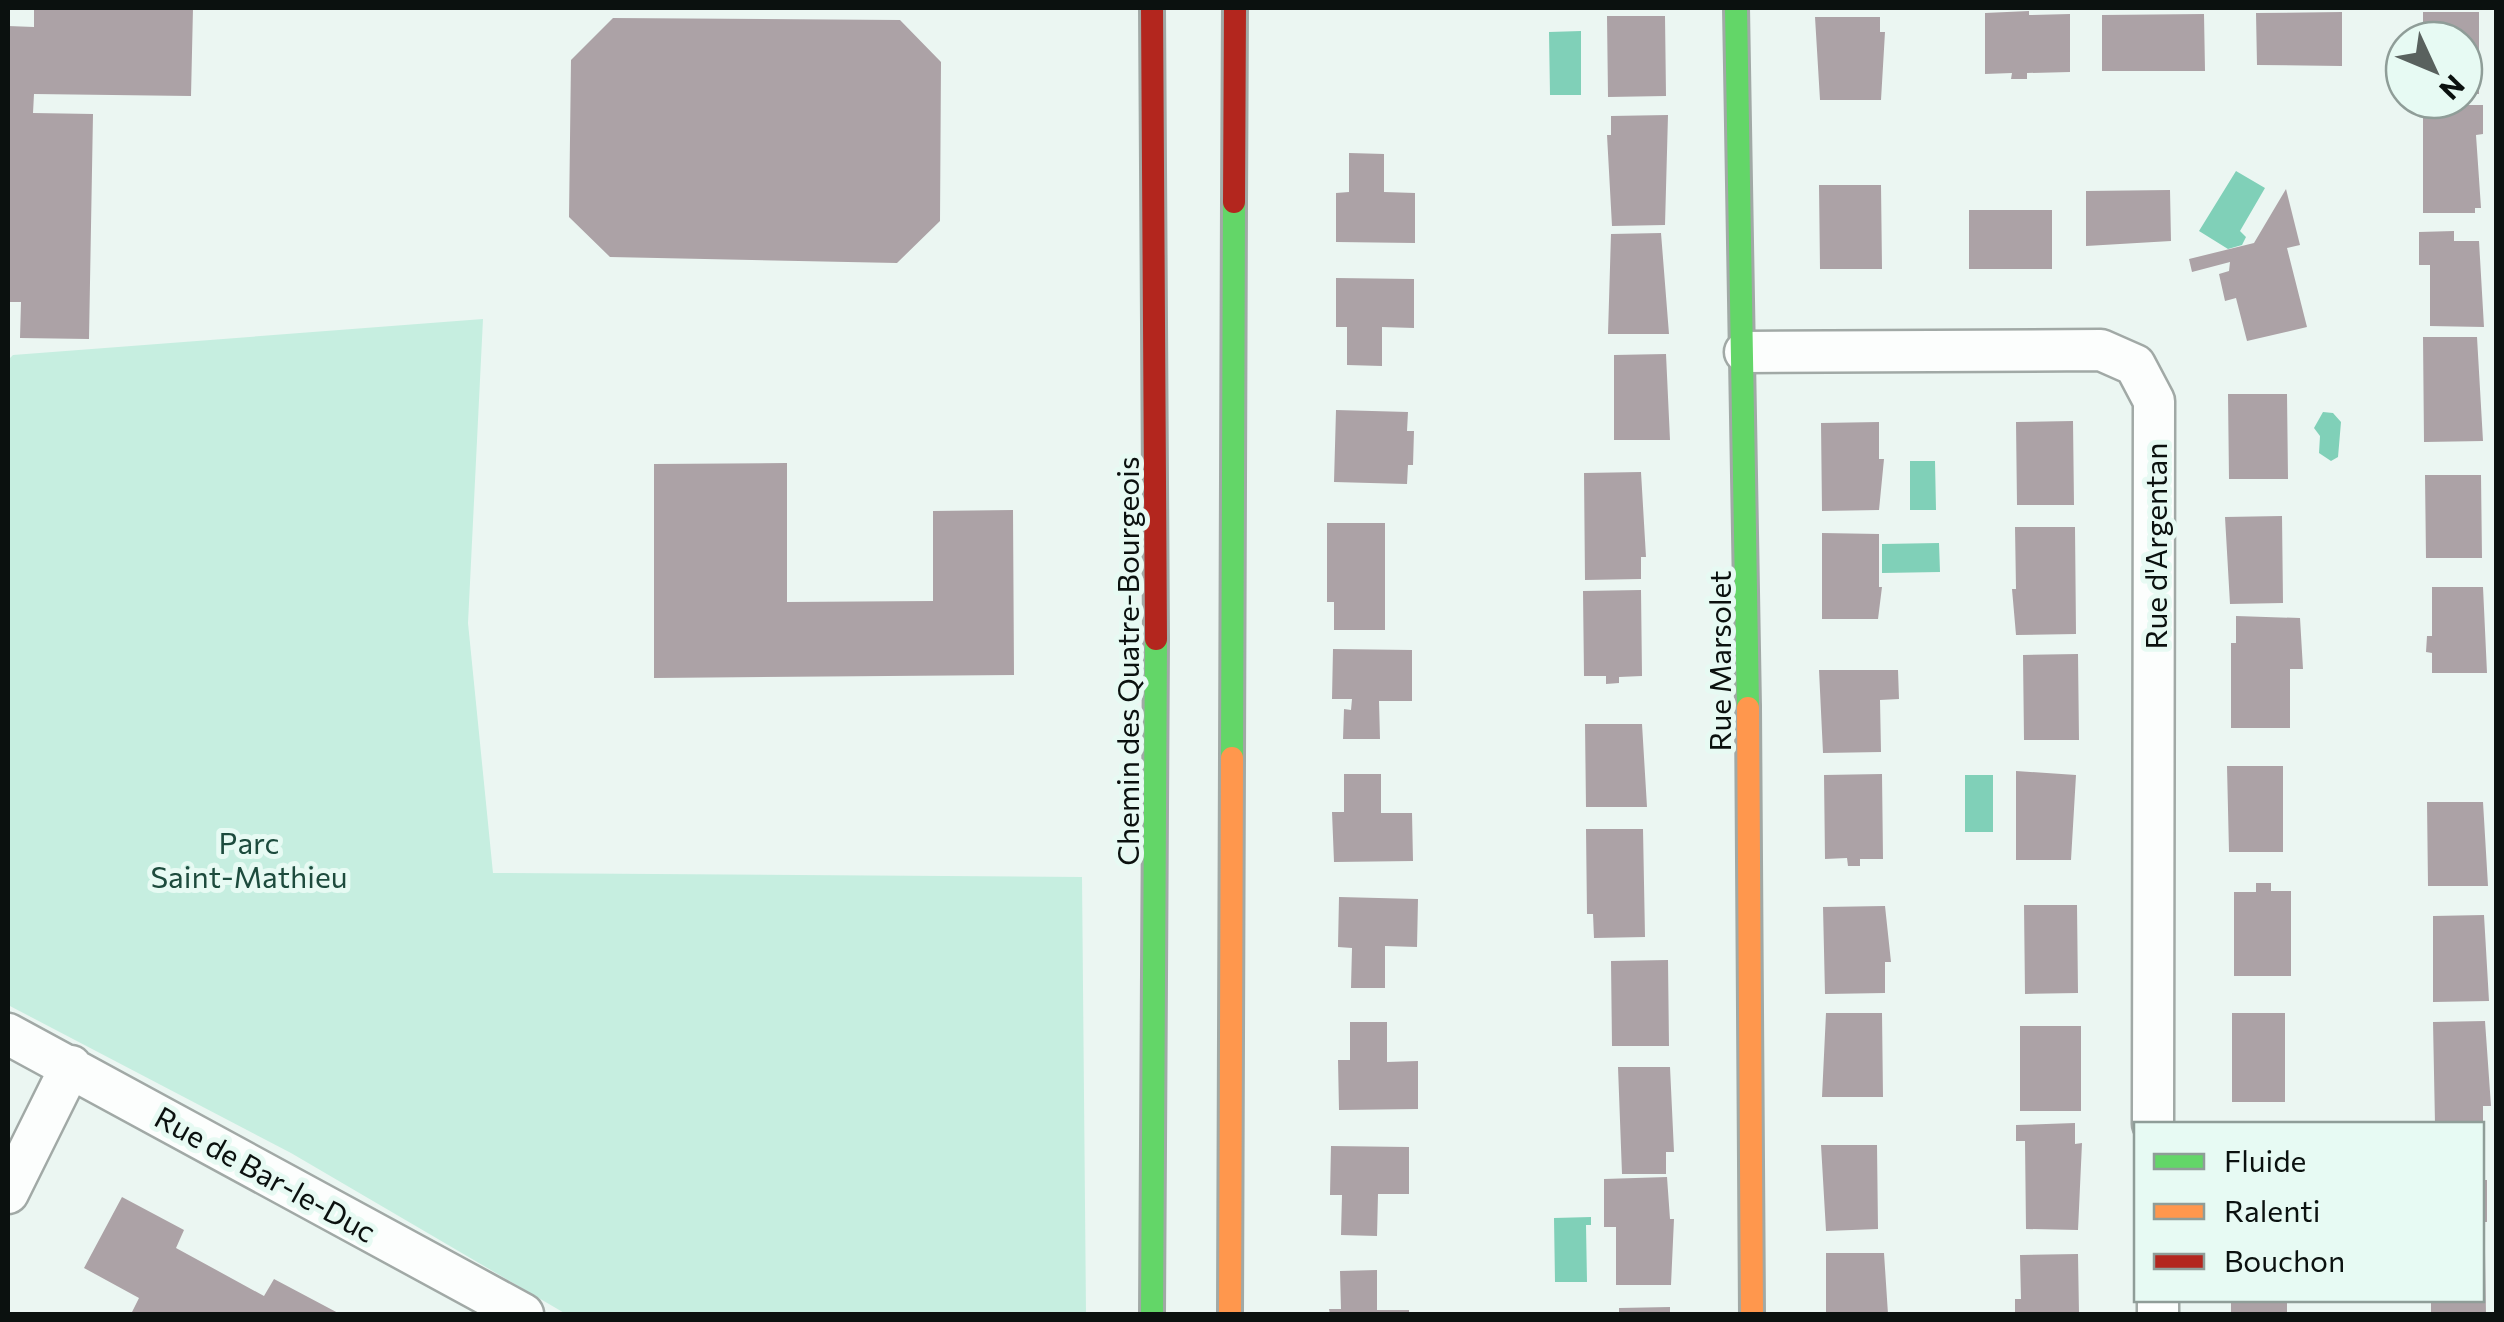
<svg xmlns="http://www.w3.org/2000/svg" width="2504" height="1322" viewBox="0 0 2504 1322" font-family="Commissioner,sans-serif">
	<style>
		.green { fill: #c6eee0 }
		.water { fill: #80d0b8 }
		.building { fill: #aca2a6 }
		.lines { fill: none; stroke-linecap: round; stroke-linejoin: round }
		.street-casing { stroke: #a1a9a6; stroke-width: 45 }
		.fast-casing { stroke: #a1a9a6; stroke-width: 28 }
		.slow-casing { stroke: #a1a9a6; stroke-width: 28 }
		.jam-casing { stroke: #a1a9a6; stroke-width: 28 }
		.street { stroke: #fcfefd; stroke-width: 40 }
		.fast { stroke: #63d668; stroke-width: 22 }
		.slow { stroke: #ff974d; stroke-width: 22 }
		.jam { stroke: #b3261e; stroke-width: 22 }
		.labels { text-anchor: middle; dominant-baseline: central; stroke-width: 10; stroke-linejoin: round; paint-order: stroke }
		.street-label { font-size: 30px; fill: #0b110f; stroke: #e7faf3 }
		.park-label { font-size: 30px; fill: #1d4b3d; stroke: #e7faf3 }
	</style>
	<rect width="100%" height="100%" fill="#ebf6f2"/>
	<path class="green" d="M483,319L468,623L493,873L1082,877L1086,1314H566L291,1153L8,1005V360L13,355Z"/>
	<path class="water" d="M1581,31V95H1550L1549,32Z
		M2236,171L2265,188L2240,231L2246,237L2242,245L2228,249L2199,231Z
		M2323,412L2333,413L2341,422L2338,457L2331,461L2319,453L2320,436L2314,428Z
		M1910,461H1935L1936,510H1910Z
		M1939,543L1940,572L1882,573V544Z
		M1965,775H1993V832H1965Z
		M1591,1217V1225H1586L1587,1282H1555L1554,1218Z"/>
	<path class="building" d="M34,8H193L191,96L34,94L33,113L93,114L89,339L20,338L21,302H8V26L34,27Z
		M2029,11V15L2070,14V72L2027,73V79H2011L2012,73L1985,74V13Z
		M2342,12V66L2257,65L2256,13Z
		M2423,12H2479V94H2464V40H2423Z
		M2204,14L2205,71H2102V15Z
		M1607,16H1665L1666,96L1608,97Z
		M1815,17H1880V32H1885L1881,100H1820Z
		M613,18L900,20L941,62L940,221L897,263L610,257L569,217L571,60Z
		M2423,105H2483V134L2476,135L2481,208H2475V213H2423Z
		M1668,115L1665,225L1612,226L1607,135H1611V116Z
		M1349,153L1384,154V192L1415,193V243L1336,242V193L1349,192Z
		M1819,185H1881L1882,269H1820Z
		M2286,189L2300,245L2287,248L2307,327L2247,341L2236,298L2225,301L2219,274L2229,271L2230,262L2192,272L2189,259L2254,243Z
		M2170,190L2171,241L2086,246V191Z
		M1969,210H2052V269H1969Z
		M2454,231V241H2479L2484,327L2430,326V265H2419V232Z
		M1661,233L1669,334H1608L1611,234Z
		M1336,278L1414,279V328L1382,327V366L1347,365V327H1336Z
		M2423,337H2477L2483,441L2424,442Z
		M1666,354L1670,440H1614V355Z
		M2228,394H2287L2288,479H2229Z
		M1336,410L1408,412L1407,431H1414L1413,465H1408L1407,484L1334,482Z
		M2073,421L2074,505H2017L2016,422Z
		M1879,422V459H1884L1879,510L1822,511L1821,423Z
		M787,463V602L933,601V511L1013,510L1014,675L654,678V464Z
		M1641,472L1646,557H1641V579L1585,580L1584,473Z
		M2425,475H2481L2482,558H2426Z
		M2282,516L2283,603L2230,604L2225,517Z
		M1327,523H1385V630H1334V602H1327Z
		M2015,527H2075L2076,634L2016,635L2012,589H2016Z
		M1822,533L1879,534V587H1882L1878,619H1822Z
		M2432,587H2483L2487,673H2432V653L2426,652L2427,636H2432Z
		M1641,590L1642,676L1619,677V683L1606,684V676H1584L1583,591Z
		M2236,616L2300,618L2303,669H2290V728H2231V643H2236Z
		M1333,649L1412,650V701H1379L1380,739H1343L1344,709L1351,710L1352,699H1332Z
		M2078,654L2079,740H2024L2023,655Z
		M1819,670H1898L1899,699L1880,700L1881,752L1823,753Z
		M1585,724H1642L1647,807H1586Z
		M2227,766H2283V852H2229Z
		M2016,771L2076,775L2071,860H2016Z
		M1344,774H1381V813H1412L1413,861L1334,862L1332,812H1344Z
		M1882,774L1883,859H1860V866H1848L1847,858L1825,859L1824,775Z
		M2427,802H2483L2488,886H2428Z
		M1586,829H1643L1645,937L1594,938L1593,914H1587Z
		M2256,883H2271V891H2291V976H2234V892H2256Z
		M1339,897L1418,899L1417,947L1385,946V988H1351L1352,948L1338,947Z
		M2024,905H2077L2078,993L2025,994Z
		M1885,906L1891,962H1885V993L1825,994L1823,907Z
		M2484,915L2489,1001L2433,1002V916Z
		M1668,960L1669,1046H1612L1611,961Z
		M1826,1013H1882L1883,1097H1822Z
		M2232,1013H2285V1102H2232Z
		M2485,1021L2491,1106H2483V1124H2435L2433,1022Z
		M1350,1022H1387V1062L1418,1061V1109L1339,1110L1338,1060H1350Z
		M2020,1026H2081V1111H2020Z
		M1618,1067H1670L1674,1152H1666V1174H1622Z
		M2075,1123V1144L2082,1143L2078,1230L2026,1229L2025,1141H2016V1125Z
		M1821,1145H1877L1878,1229L1826,1231Z
		M1331,1146L1409,1147V1194H1378L1377,1236L1341,1235L1342,1195H1330Z
		M1667,1177L1670,1219H1674L1671,1285H1616V1227H1604V1179Z
		M2482,1180H2487V1222H2482Z
		M122,1197L184,1230L176,1248L264,1296L274,1279L340,1314L132,1312L139,1298L84,1268Z
		M2482,1252H2485L2486,1314H2431V1300H2482Z
		M1826,1253H1884L1888,1314H1826Z
		M2078,1254L2079,1314H2015V1299H2021L2020,1255Z
		M1377,1270V1310H1409V1314H1330L1329,1309H1341L1340,1271Z
		M2231,1300H2287V1314H2231Z
		M1670,1307V1314H1619V1308Z"/>
	<g class="lines">
		<defs>
			<path id="street" d="M1745,352L2101,350L2135,365L2154,401L2153,1124
				M8,1034L523,1314
				M8,1193L71,1066
				M2158,1300V1314"/>
			<path id="fast" d="M1736,8L1748,708
				M1232,758L1234,202
				M1152,1314L1156,639"/>
			<path id="slow" d="M1748,708L1752,1314
				M1230,1314L1232,758"/>
			<path id="jam" d="M1152,8L1156,639
				M1234,202L1235,8"/>
		</defs>
		<use href="#street" class="street-casing"/>
		<use href="#fast" class="fast-casing"/>
		<use href="#slow" class="slow-casing"/>
		<use href="#jam" class="jam-casing"/>
		<use href="#street" class="street"/>
		<use href="#fast" class="fast"/>
		<use href="#slow" class="slow"/>
		<use href="#jam" class="jam"/>
	</g>
	<g class="labels">
		<g class="street-label">
			<text transform="translate(2154 546) rotate(-90)">Rue d'Argentan</text>
			<text transform="translate(1126 661) rotate(-90)">Chemin des Quatre-Bourgeois</text>
			<text transform="translate(1718 661) rotate(-90)">Rue Marsolet</text>
			<text transform="translate(266 1173) rotate(29)">Rue de Bar-le-Duc</text>
		</g>
		<g class="park-label">
			<text x="249" y="841">Parc<tspan x="249" dy="34">Saint-Mathieu</tspan></text>
		</g>
	</g>
	<rect width="2504" height="1322" fill="none" stroke="#0b110f" stroke-width="20"/>
	<rect x="2134" y="1122" width="350" height="180" fill="#e7faf3" stroke="#8f9d98" stroke-width="2.5"/>
	<rect x="2154" y="1154" width="50" height="15" fill="#63d668" stroke="#8f9d98" stroke-width="2.5"/>
	<text x="2224" y="1172" font-size="30" fill="#0b110f">Fluide</text>
	<rect x="2154" y="1204" width="50" height="15" fill="#ff974d" stroke="#8f9d98" stroke-width="2.5"/>
	<text x="2224" y="1222" font-size="30" fill="#0b110f">Ralenti</text>
	<rect x="2154" y="1254" width="50" height="15" fill="#b3261e" stroke="#8f9d98" stroke-width="2.5"/>
	<text x="2224" y="1272" font-size="30" fill="#0b110f">Bouchon</text>
	<g transform="translate(2434 70) rotate(134)"><circle r="48" fill="#e7faf3" stroke="#8f9d98" stroke-width="2.5"/>
	<path d="M0-8L18 38L0 25L-18 38Z" fill="#59615e"/>
	<text y="-15" font-size="28" font-weight="bold" text-anchor="middle" fill="#0b110f">N</text>
	</g>
</svg>
